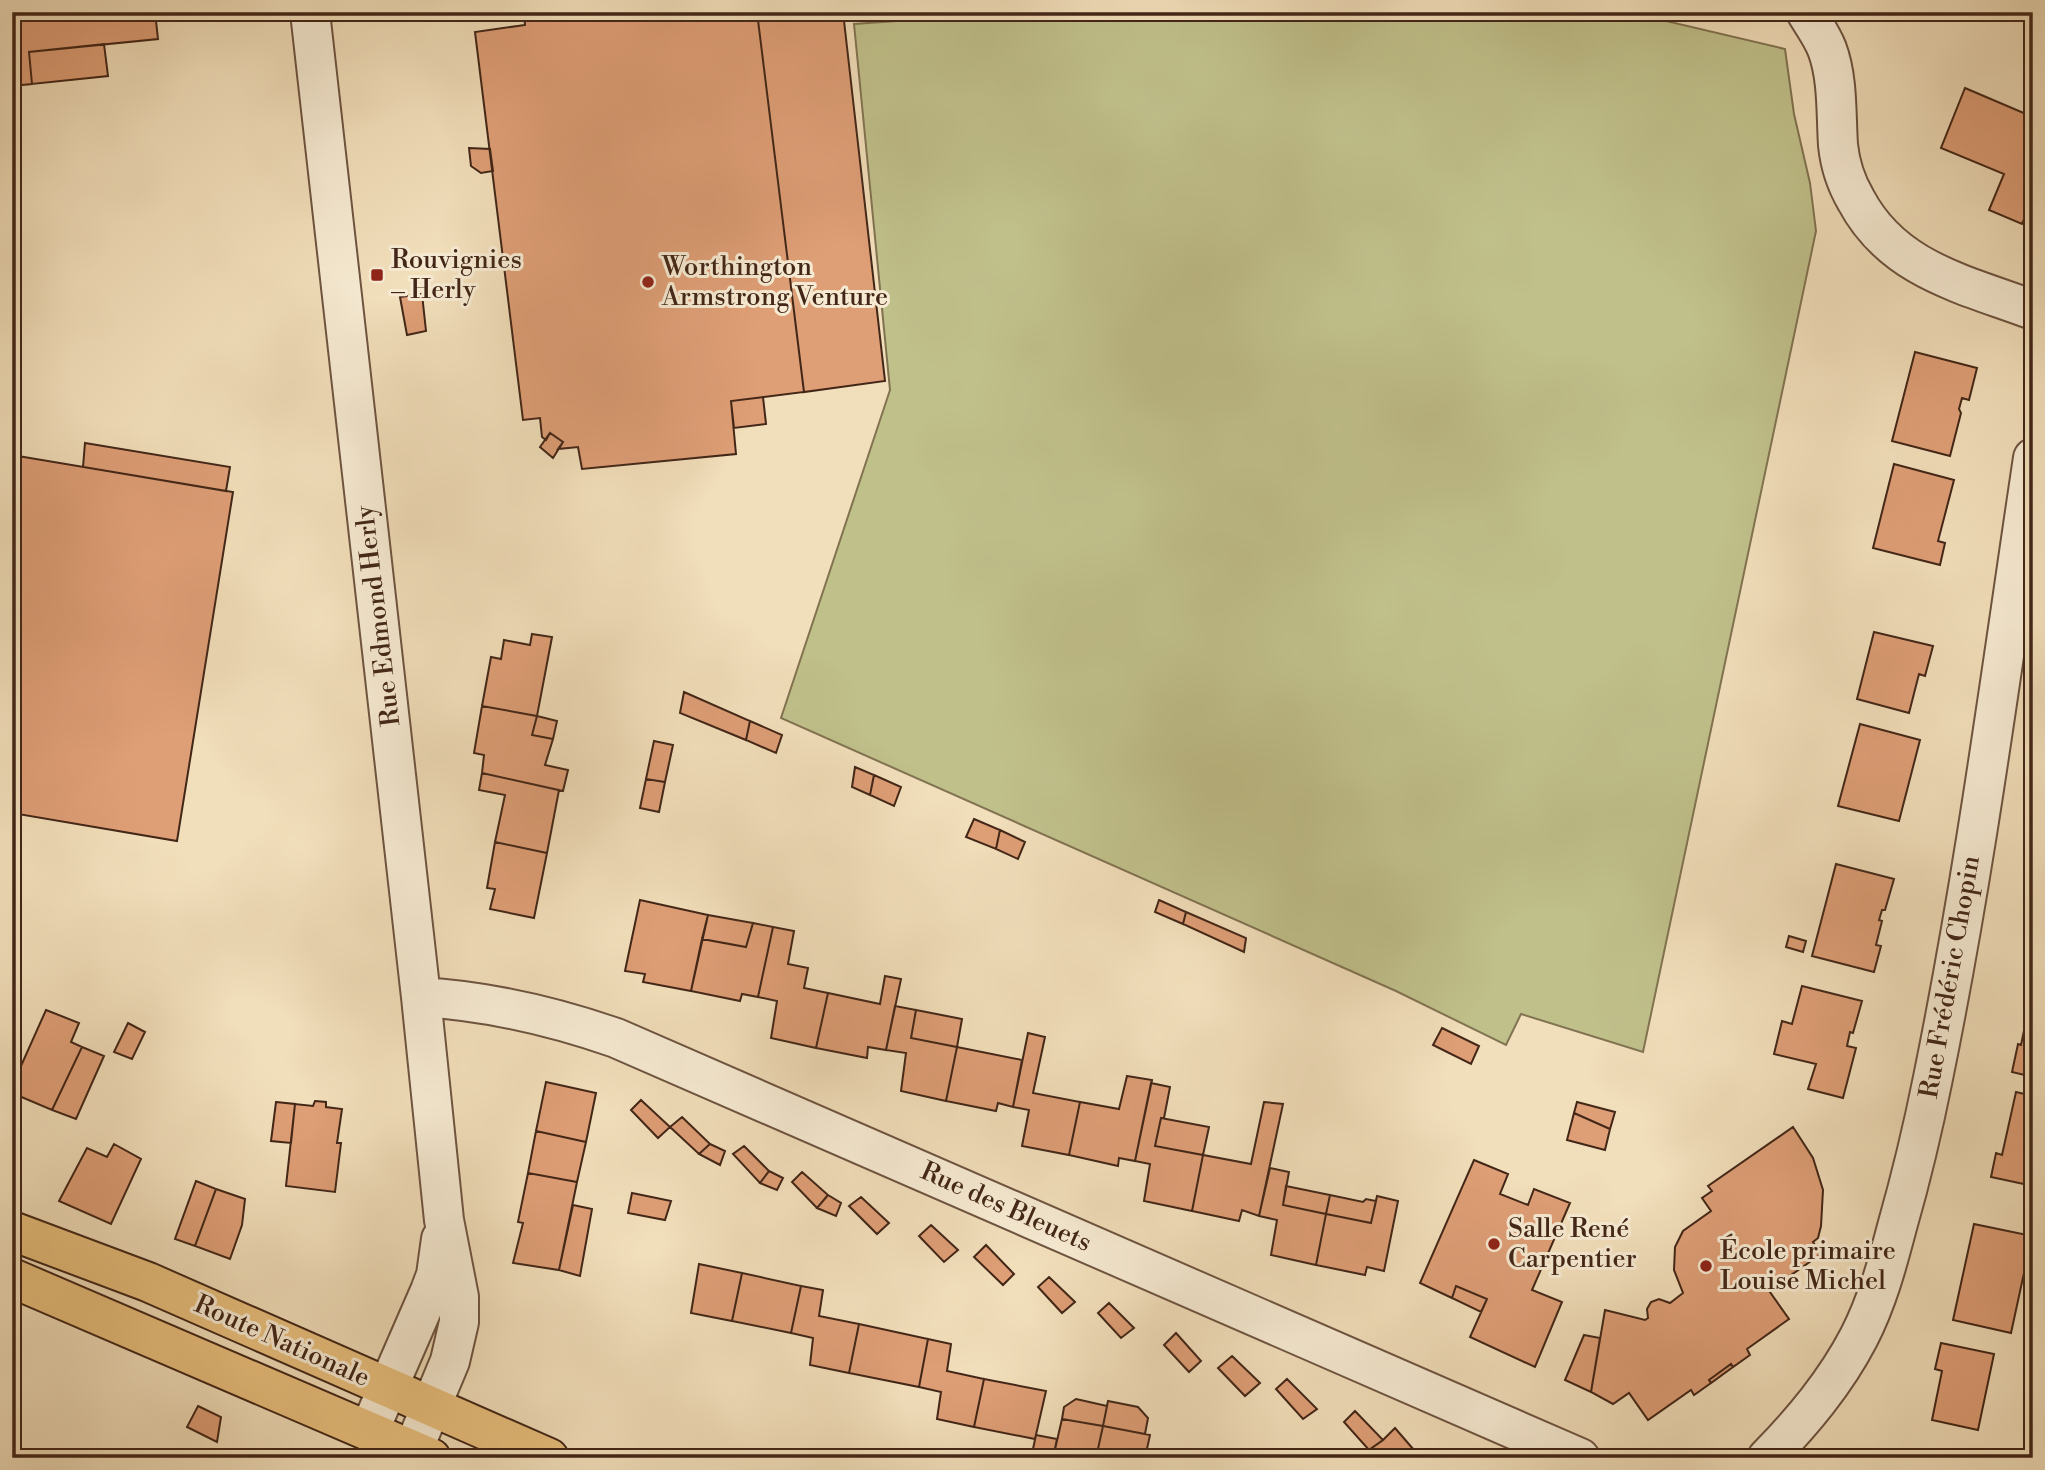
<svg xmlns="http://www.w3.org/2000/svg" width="2045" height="1470" viewBox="0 0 2045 1470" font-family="'Libre Bodoni',serif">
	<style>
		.green { fill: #c0c08b; stroke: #817351; stroke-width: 2 }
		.building { fill: #de9e76; stroke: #422617; stroke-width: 2 }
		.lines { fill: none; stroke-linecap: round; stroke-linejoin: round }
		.minor-casing { stroke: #6e5440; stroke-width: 42 }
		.major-casing { stroke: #422617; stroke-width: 42 }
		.minor { stroke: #f6ead2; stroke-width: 38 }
		.major { stroke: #e8bf7d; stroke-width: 38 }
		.poi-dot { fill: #8f2418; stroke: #f6ead2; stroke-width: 2.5 }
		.labels { text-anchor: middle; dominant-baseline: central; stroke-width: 6; stroke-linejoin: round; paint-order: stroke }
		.poi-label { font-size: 26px; fill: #422617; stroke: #f6ead2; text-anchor: start }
		.street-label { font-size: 26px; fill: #422617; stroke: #f6ead2 }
	</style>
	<rect width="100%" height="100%" fill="#f1deba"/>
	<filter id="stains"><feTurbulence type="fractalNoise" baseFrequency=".00286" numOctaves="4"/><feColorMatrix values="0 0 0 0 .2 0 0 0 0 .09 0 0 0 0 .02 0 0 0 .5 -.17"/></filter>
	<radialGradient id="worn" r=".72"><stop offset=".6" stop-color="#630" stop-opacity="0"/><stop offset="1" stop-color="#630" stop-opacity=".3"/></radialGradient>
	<path class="green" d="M1026,12H1667L1666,21L1785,49L1794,114L1810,183L1816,231L1643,1052L1521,1014L1506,1045L1396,991L781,718L890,390L854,24Z"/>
	<path class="building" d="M12,12H155L158,39L29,52L32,84L12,86Z
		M524,12H757L804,392L731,401L736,454L582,469L578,447L558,449L563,442L550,433L546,440L542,437L540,418L523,420L475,32L525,25Z
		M757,12H843L885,381L804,392Z
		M104,44L108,76L32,84L29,52Z
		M1965,88L2033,117V198L2022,224L1989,210L2004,174L1941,148Z
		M469,148L490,149L493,171L481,173L471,166Z
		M422,294L426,331L407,335L400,297Z
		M1915,352L1977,368L1969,400L1962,398L1959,409L1961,413L1950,456L1892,441Z
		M763,397L766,424L734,428L731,401Z
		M550,433L563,442L553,458L540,447Z
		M85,443L230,467L226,491L83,467Z
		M12,455L233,492L177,841L12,813Z
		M1894,464L1954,480L1938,541L1945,543L1940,565L1873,548Z
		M1874,632L1933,646L1925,676L1919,674L1909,713L1857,699Z
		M532,634L552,637L537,716L482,706L491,657L501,659L504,640L530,645Z
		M684,692L750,721L746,740L680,713Z
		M482,706L537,716L532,735L553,739L545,765L568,770L563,791L482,773L484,755L474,753Z
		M537,716L557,721L553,739L532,735Z
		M750,721L782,735L776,753L746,740Z
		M1860,724L1920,740L1899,821L1838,806Z
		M654,741L673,745L665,782L646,779Z
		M855,767L874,775L870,795L852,787Z
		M482,773L559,790L547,853L495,842L505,795L479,790Z
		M874,775L901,787L894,806L870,795Z
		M646,779L665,782L659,812L640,808Z
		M974,819L1000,830L996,849L966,837Z
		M1000,830L1025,842L1018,859L996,849Z
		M495,842L547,853L534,918L490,909L495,889L487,888Z
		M1836,864L1894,879L1885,910H1882L1879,920L1882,921L1876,945L1881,946L1874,972L1812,956Z
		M640,900L708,915L691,991L643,982L645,974L625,971Z
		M1159,900L1186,912L1183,924L1155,912Z
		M1186,912L1246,938L1244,952L1183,924Z
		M708,915L753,923L746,947L702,939Z
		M753,923L773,927L758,997L742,994L740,1001L691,991L702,939L746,947Z
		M773,927L794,931L788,964L808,968L804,988L828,993L816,1048L771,1038L777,1001L758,997Z
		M1789,936L1806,941L1803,952L1786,947Z
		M885,976L901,979L886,1050L868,1047L867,1058L816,1048L828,993L880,1004Z
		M1802,986L1862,1001L1853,1033L1850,1032L1847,1046L1856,1048L1843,1098L1808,1089L1816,1064L1774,1054L1782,1021L1792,1024Z
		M2031,997L2033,998V1077L2012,1072L2018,1044L2021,1045Z
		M895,1006L916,1010L911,1038L957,1047L946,1101L901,1091L906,1053L886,1050Z
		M46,1010L79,1023L71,1042L82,1047L52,1110L12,1093V1086Z
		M916,1010L962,1019L957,1047L911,1038Z
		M128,1023L145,1032L132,1059L114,1052Z
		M1442,1028L1479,1046L1471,1064L1433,1045Z
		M1028,1033L1045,1037L1033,1093L1080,1102L1069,1155L1022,1146L1029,1110L1013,1107Z
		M82,1047L104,1056L76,1119L52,1110Z
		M957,1047L1022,1060L1013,1107L998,1103L996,1111L946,1101Z
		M1127,1076L1152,1080L1135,1161L1119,1158L1118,1166L1069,1155L1080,1102L1119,1109Z
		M546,1082L596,1093L586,1142L536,1131Z
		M1151,1083L1170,1087L1164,1118H1161L1155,1146L1203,1155L1192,1211L1144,1201L1150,1164L1135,1161Z
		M2016,1092L2033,1096V1186L1991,1177L1996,1153L2002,1155Z
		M641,1100L670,1127L658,1138L631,1110Z
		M315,1101L326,1102V1107L342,1109L337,1143H341L335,1192L286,1186L295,1104L313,1106Z
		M276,1102L295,1104L291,1143L271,1141Z
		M1264,1102L1283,1104L1259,1216L1242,1210L1239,1221L1192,1211L1203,1155L1251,1164Z
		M1577,1102L1615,1112L1610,1129L1574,1113Z
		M1574,1113L1610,1129L1605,1150L1567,1140Z
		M682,1117L710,1144L699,1154L670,1127Z
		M1161,1118L1209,1127L1203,1155L1155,1146Z
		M1793,1127L1813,1158L1823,1190L1821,1226L1818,1238L1813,1242L1821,1254L1777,1285L1773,1279L1765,1285L1789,1319L1747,1349L1750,1355L1733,1367L1731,1364L1709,1380L1711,1383L1694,1395L1691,1390L1648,1420L1629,1393L1613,1404L1591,1392L1605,1310L1645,1320L1648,1318L1647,1309L1651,1302L1659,1299L1670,1303L1683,1293L1674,1270L1675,1247L1683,1231L1711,1211L1702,1198L1712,1191L1708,1186Z
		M536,1131L586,1142L577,1182L528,1173Z
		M114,1144L141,1159L111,1224L59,1201L87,1148L107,1157Z
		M710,1144L725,1151L720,1165L699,1154Z
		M744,1146L769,1171L760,1183L733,1154Z
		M1474,1160L1508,1174L1500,1194L1528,1205L1534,1189L1570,1203L1532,1290L1562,1302L1535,1367L1470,1337L1487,1299L1456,1286L1452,1298L1420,1283Z
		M1270,1168L1289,1172L1283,1205L1326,1214L1316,1265L1271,1255L1277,1220L1259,1216Z
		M769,1171L783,1178L777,1190L760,1183Z
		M802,1172L828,1195L817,1208L792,1182Z
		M528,1173L577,1182L559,1270L513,1263L523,1223L518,1222Z
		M196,1181L216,1189L195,1246L175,1239Z
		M1286,1186L1330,1195L1326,1214L1283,1205Z
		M216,1189L245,1199L242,1225L230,1259L195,1246Z
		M632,1193L671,1201L665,1220L628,1213Z
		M828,1195L841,1203L836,1216L817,1208Z
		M1330,1195L1363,1202L1366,1199L1376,1201L1371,1223L1326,1214Z
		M1377,1196L1398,1201L1384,1271L1367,1267L1365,1275L1316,1265L1326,1214L1371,1223Z
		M861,1197L889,1223L877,1234L849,1206Z
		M573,1205L592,1209L580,1276L559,1270Z
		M1974,1224L2032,1236L2011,1333L1953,1320Z
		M931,1225L958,1250L944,1262L919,1236Z
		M986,1245L1014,1274L1003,1285L974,1257Z
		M699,1264L742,1273L732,1321L691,1313Z
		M742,1273L801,1286L791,1333L732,1321Z
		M1049,1277L1075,1302L1062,1313L1038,1287Z
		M801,1286L823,1290L819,1316L859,1324L849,1373L810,1365L813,1338L791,1333Z
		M1456,1286L1487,1299L1481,1312L1452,1298Z
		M1109,1303L1134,1328L1121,1338L1098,1313Z
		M859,1324L928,1339L919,1387L849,1373Z
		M1176,1333L1201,1361L1189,1372L1164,1345Z
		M1584,1335L1600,1338L1591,1392L1565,1380Z
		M928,1339L951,1344L947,1371L984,1379L974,1427L937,1419L941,1392L919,1387Z
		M1941,1343L1994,1354L1978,1430L1932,1420L1942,1371L1935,1369Z
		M1232,1356L1260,1383L1245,1396L1218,1368Z
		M1731,1364L1733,1367L1711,1383L1709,1380Z
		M984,1379L1046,1391L1035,1439L974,1427Z
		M1287,1379L1317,1409L1303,1419L1276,1389Z
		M1076,1399L1107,1406L1103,1426L1062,1419L1064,1407Z
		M1108,1401L1138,1407L1148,1418L1145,1434L1103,1426Z
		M198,1406L221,1417L217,1442L187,1427Z
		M1355,1411L1383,1440L1369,1450L1344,1422Z
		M1062,1419L1103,1426L1096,1458H1053Z
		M1103,1426L1150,1435L1145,1458H1096Z
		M1395,1428L1420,1457L1419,1458H1376L1369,1450L1383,1440Z
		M1036,1435L1057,1439L1053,1458H1031Z"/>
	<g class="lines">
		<defs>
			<path id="minor" d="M310,12L421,997L444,1220L459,1297V1322L450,1361L413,1450
				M1806,12C1813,24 1822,36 1827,49C1838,78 1836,114 1838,145C1840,165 1846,183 1856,200C1893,270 1964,284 2033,310
				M421,997C486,1001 553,1016 616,1038L1580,1458
				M369,1431L430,1291L436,1275L441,1239
				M1767,1458C1803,1421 1835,1383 1859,1337C1877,1302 1887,1265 1897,1227C1911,1178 1923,1128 1933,1078C1975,873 2002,665 2033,458"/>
			<path id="major" d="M12,1231L148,1282L549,1458
				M12,1278L431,1458"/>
		</defs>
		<use href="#minor" class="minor-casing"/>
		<use href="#major" class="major-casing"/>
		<use href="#minor" class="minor"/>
		<use href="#major" class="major"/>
	</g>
	<g class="poi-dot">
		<rect x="370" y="268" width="14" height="14" rx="3.5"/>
		<circle cx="648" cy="282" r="7"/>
		<circle cx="1494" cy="1244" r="7"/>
		<circle cx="1706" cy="1266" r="7"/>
	</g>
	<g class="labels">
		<g class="poi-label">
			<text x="391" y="260">Rouvignies<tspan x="391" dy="30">– Herly</tspan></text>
			<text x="662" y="267">Worthington<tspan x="662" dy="30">Armstrong Venture</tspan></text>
			<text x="1508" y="1229">Salle René<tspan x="1508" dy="30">Carpentier</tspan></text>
			<text x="1720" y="1251">École primaire<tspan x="1720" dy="30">Louise Michel</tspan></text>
		</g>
		<g class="street-label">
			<text transform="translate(378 616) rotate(-97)">Rue Edmond Herly</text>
			<text transform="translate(1950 977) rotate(-80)">Rue Frédéric Chopin</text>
			<text transform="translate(1006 1207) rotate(24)">Rue des Bleuets</text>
			<text transform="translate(282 1341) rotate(24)">Route Nationale</text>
		</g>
	</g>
	<rect width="2045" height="1470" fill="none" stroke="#f1deba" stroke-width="42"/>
	<rect x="14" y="14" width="2017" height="1442" fill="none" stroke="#422617" stroke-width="3.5"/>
	<rect x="21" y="21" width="2003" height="1428" fill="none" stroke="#422617" stroke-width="2"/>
	<rect width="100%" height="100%" filter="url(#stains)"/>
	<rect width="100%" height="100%" fill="url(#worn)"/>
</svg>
